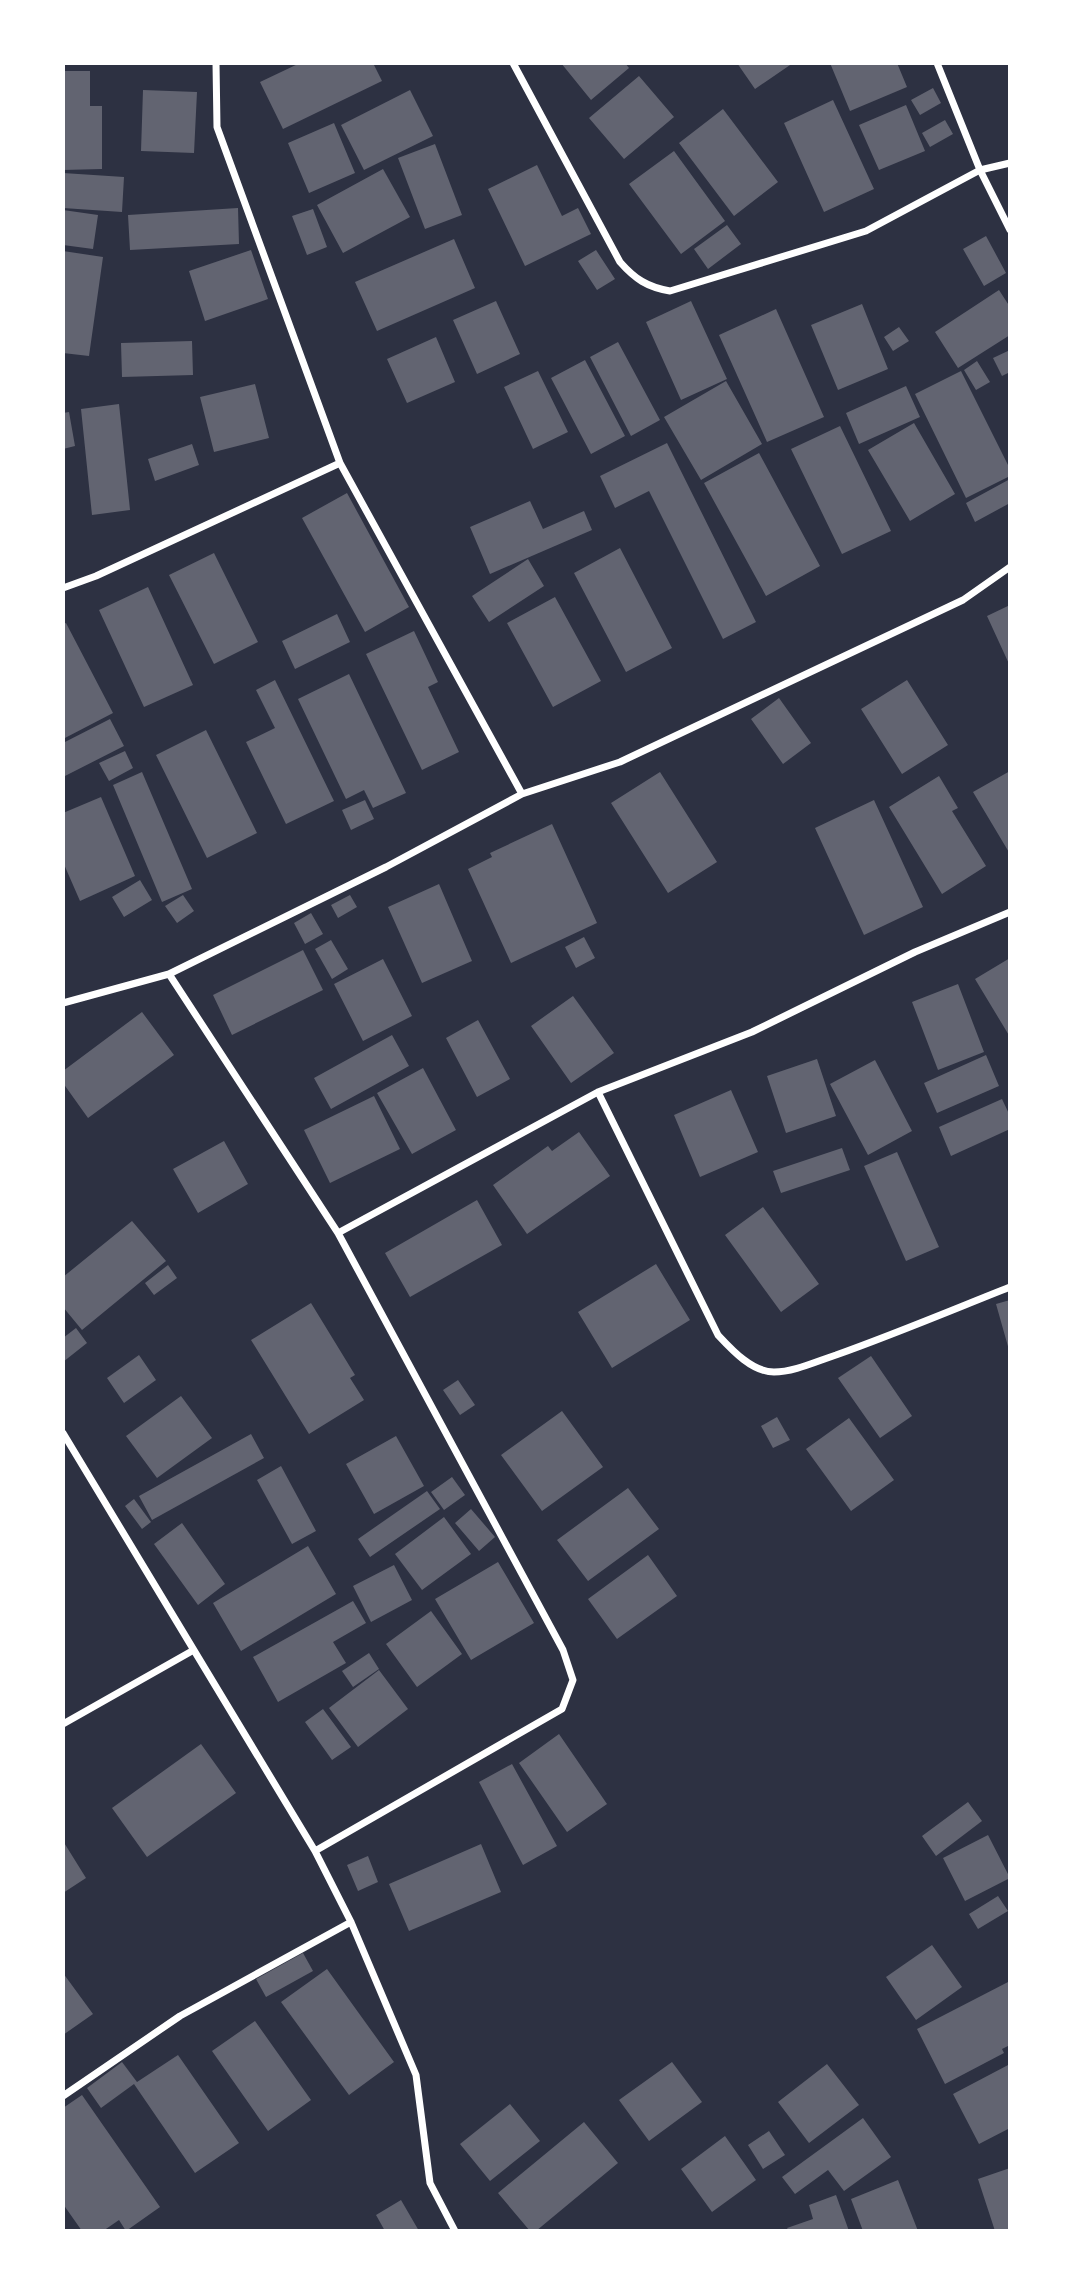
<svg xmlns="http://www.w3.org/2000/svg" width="1073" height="2294" viewBox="0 0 1073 2294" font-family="Helvetica,sans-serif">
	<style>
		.building { fill: #626471 }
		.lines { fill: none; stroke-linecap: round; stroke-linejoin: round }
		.minor { stroke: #fff; stroke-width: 7 }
	</style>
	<rect width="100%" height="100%" fill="#2d3142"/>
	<path class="building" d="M300,63H373L382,81L283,129L260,82Z
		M561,63H625L629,68L591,100Z
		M737,63H793L755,89Z
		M830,63H897L907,87L850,111Z
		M63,71H90V106H102V169L63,170Z
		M639,76L674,117L624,159L589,118Z
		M933,88L941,103L920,115L911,100Z
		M143,90L197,92L194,153L141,151Z
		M410,90L433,136L364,170L341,125Z
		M833,100L874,189L824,212L784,123Z
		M906,105L925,151L879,170L859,125Z
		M723,109L778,182L734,216L679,143Z
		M945,120L953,134L930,147L922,133Z
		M334,123L355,173L309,193L288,143Z
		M435,144L462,215L425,229L398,158Z
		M674,151L725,221L681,254L629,184Z
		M537,165L562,216L578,208L591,234L525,266L488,189Z
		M383,169L410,217L343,253L317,205Z
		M63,173L124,177L122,212L63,208Z
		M238,208L239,244L130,250L128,215Z
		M313,209L327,247L307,255L292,216Z
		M63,210L98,215L93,249L63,245Z
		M727,225L741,244L708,269L694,249Z
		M986,236L1006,273L984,286L963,249Z
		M454,239L475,288L377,331L355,282Z
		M251,250L268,299L205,321L189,271Z
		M596,250L615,279L597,290L578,261Z
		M63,251L103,257L89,356L63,353Z
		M999,290L1010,307V335L958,368L935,332Z
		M496,301L520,354L477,374L453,320Z
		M691,301L727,379L681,400L646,322Z
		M862,304L888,369L838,390L811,325Z
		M776,309L824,417L767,442L719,335Z
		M899,327L909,341L893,351L884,337Z
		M436,337L455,382L407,403L387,359Z
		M192,341L193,375L122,377L121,343Z
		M618,342L660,420L631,436L590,357Z
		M1010,350V372L1002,376L993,358Z
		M585,360L625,436L591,454L551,378Z
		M977,361L990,382L976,390L964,370Z
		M538,371L568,432L533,449L504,387Z
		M961,371L1010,469V476L966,498L915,394Z
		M726,381L762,444L701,480L664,417Z
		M255,384L269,438L214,452L200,397Z
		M906,386L920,417L859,444L846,413Z
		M119,404L130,510L92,515L81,409Z
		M69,412L75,446L63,449V413Z
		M914,423L955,494L910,521L868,450Z
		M840,426L891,531L842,554L791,449Z
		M667,443L756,622L723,639L649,491L615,508L600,476Z
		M192,444L199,465L155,481L148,459Z
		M759,453L820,566L766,596L704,483Z
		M1010,479V503L975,522L966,503Z
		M347,493L409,607L365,632L302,518Z
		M530,501L543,529L584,511L592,530L490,574L470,527Z
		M620,548L672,648L626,672L574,573Z
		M214,553L258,642L214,664L169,575Z
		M528,559L544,586L489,622L472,596Z
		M148,587L193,685L144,707L99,610Z
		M555,597L601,681L553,707L507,623Z
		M1010,605V666L987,616Z
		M337,614L350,642L295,669L282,641Z
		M66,623L113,713L63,739V624Z
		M414,631L438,682L428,687L459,752L422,770L366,654Z
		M349,674L406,793L373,808L364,790L346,799L298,699Z
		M275,680L334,801L286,824L246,742L275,728L256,690Z
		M907,680L948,745L902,774L861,709Z
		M779,698L811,743L783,764L751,719Z
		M110,719L124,746L63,777V743Z
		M206,730L257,833L207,858L156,755Z
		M125,751L133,768L109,781L99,763Z
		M1010,771V854L973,792Z
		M142,772L192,889L162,902L113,785Z
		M660,772L717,862L668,893L611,803Z
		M939,776L958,808L952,811L986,866L942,894L889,807Z
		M101,797L135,876L80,901L63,862V813Z
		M365,800L374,819L351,830L342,810Z
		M874,800L923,907L864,935L815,828Z
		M552,824L597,923L511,963L468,869L492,857L490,853Z
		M140,880L152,900L124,917L112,897Z
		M439,884L472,961L422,983L388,907Z
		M183,895L194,911L177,923L165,906Z
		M350,895L357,907L338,918L331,905Z
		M311,913L323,934L305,944L294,923Z
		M584,937L595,958L576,968L565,947Z
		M331,940L348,969L332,979L315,949Z
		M303,950L323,990L232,1035L213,995Z
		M1010,958V1037L975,979Z
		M383,959L412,1016L363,1041L334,984Z
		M958,984L984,1052L938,1070L912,1002Z
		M573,996L614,1053L571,1083L531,1026Z
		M142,1012L174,1055L88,1118L63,1083V1071Z
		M478,1020L510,1079L477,1097L446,1038Z
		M392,1035L409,1066L331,1109L314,1078Z
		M986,1055L999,1086L937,1113L924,1083Z
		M817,1059L836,1116L786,1133L767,1076Z
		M875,1060L912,1131L868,1155L830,1084Z
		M423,1068L456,1130L412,1154L377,1093Z
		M731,1090L758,1152L700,1177L674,1115Z
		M374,1096L400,1149L330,1183L304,1130Z
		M1002,1099L1010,1116V1129L951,1156L939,1127Z
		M579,1132L610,1176L527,1234L493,1185L548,1146L552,1151Z
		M224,1141L248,1184L198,1213L173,1169Z
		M842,1148L850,1170L781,1193L773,1171Z
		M897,1152L939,1247L906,1261L864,1166Z
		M477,1200L502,1245L410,1297L385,1253Z
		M763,1207L819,1284L781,1312L725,1235Z
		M132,1221L166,1261L82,1330L63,1307V1277Z
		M656,1264L690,1320L612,1368L578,1312Z
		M168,1265L177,1278L154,1295L145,1283Z
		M1010,1300V1350H1009L996,1304Z
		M311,1303L355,1375L350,1378L364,1400L309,1434L251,1340Z
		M76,1328L87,1343L63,1362V1338Z
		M139,1355L156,1380L124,1403L107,1378Z
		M871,1356L912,1416L880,1438L838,1378Z
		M458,1380L475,1405L460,1415L443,1390Z
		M181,1396L212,1438L157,1478L126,1436Z
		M562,1411L603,1467L542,1511L501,1455Z
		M777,1417L790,1440L773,1448L761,1426Z
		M849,1418L894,1480L851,1511L806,1449Z
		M251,1434L264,1458L152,1520L139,1496Z
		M396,1436L424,1486L374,1514L346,1464Z
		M281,1466L316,1531L292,1544L257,1480Z
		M452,1477L465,1495L444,1510L431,1492Z
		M628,1488L659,1529L588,1581L557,1540Z
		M427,1491L440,1509L370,1557L358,1539Z
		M134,1499L151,1522L142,1529L125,1506Z
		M471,1509L495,1537L479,1551L455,1523Z
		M444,1517L471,1554L422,1590L395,1554Z
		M182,1523L225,1584L198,1605L154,1544Z
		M308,1546L336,1594L241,1651L213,1603Z
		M648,1555L677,1596L617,1639L588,1599Z
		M498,1562L534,1623L471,1660L435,1599Z
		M394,1565L412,1600L371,1622L353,1586Z
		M353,1601L366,1623L333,1642L346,1663L278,1702L253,1657Z
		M431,1611L462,1654L417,1687L386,1644Z
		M369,1653L379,1669L353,1687L342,1671Z
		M379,1670L408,1709L358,1747L329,1708Z
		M323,1709L351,1747L332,1760L305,1722Z
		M559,1734L607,1804L567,1832L519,1763Z
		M201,1744L236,1793L147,1857L112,1808Z
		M512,1764L557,1846L523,1865L479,1782Z
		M968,1802L982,1821L936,1856L922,1836Z
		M988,1835L1010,1878L965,1901L943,1858Z
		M63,1841L86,1878L63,1893Z
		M481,1844L501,1892L409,1931L389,1884Z
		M368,1856L378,1882L358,1891L347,1865Z
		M998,1896L1008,1911L978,1929L969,1914Z
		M932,1945L962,1987L916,2020L886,1977Z
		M303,1953L313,1971L266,1997L256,1979Z
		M327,1969L394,2062L349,2095L281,2002Z
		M63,1973L93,2014L63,2035Z
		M1010,1981V2045L1002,2049L1004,2053L945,2084L917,2029Z
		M255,2021L311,2100L268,2131L212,2051Z
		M178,2055L239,2143L195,2173L134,2084L101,2108L87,2088L122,2062L137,2082Z
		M672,2062L702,2102L649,2141L619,2100Z
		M827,2064L859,2105L809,2143L778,2102Z
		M1010,2064V2128L979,2144L953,2094Z
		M82,2095L160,2207L126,2231L119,2220L103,2231H82L63,2204V2108Z
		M510,2104L540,2141L490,2181L460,2144Z
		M863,2118L891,2157L844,2191L828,2170L795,2194L782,2177Z
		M584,2122L618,2163L536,2231H530L498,2193Z
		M769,2131L785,2155L763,2169L748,2145Z
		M725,2136L756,2180L712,2212L681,2169Z
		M1010,2168V2231H995L978,2179Z
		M898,2180L918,2231H863L851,2199Z
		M836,2195L849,2231H789L787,2228L813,2219L809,2205Z
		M401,2200L419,2231H385L376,2215Z"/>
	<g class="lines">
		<path class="minor" d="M216,63L217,127L340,463L522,794
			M513,63L620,262C635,279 647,287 670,291L866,231L980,170L1010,163
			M937,63L980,170L1010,230
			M63,588L96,576L340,463
			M169,974L338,1233L563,1650L573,1680L562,1709L315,1851
			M63,1003L169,974L386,867L522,794L620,762L963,600L1010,567
			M598,1092L718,1335C732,1350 752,1372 774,1372C794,1372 817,1361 836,1355C895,1334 952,1310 1010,1287
			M338,1233L598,1092L752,1032L915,952L1010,912
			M63,1433L315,1851L351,1922L416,2075L430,2183L455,2231
			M63,1724L192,1651
			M63,2096L180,2016L351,1922"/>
	</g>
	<rect width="1073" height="2294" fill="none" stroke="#ffffff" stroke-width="130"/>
</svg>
